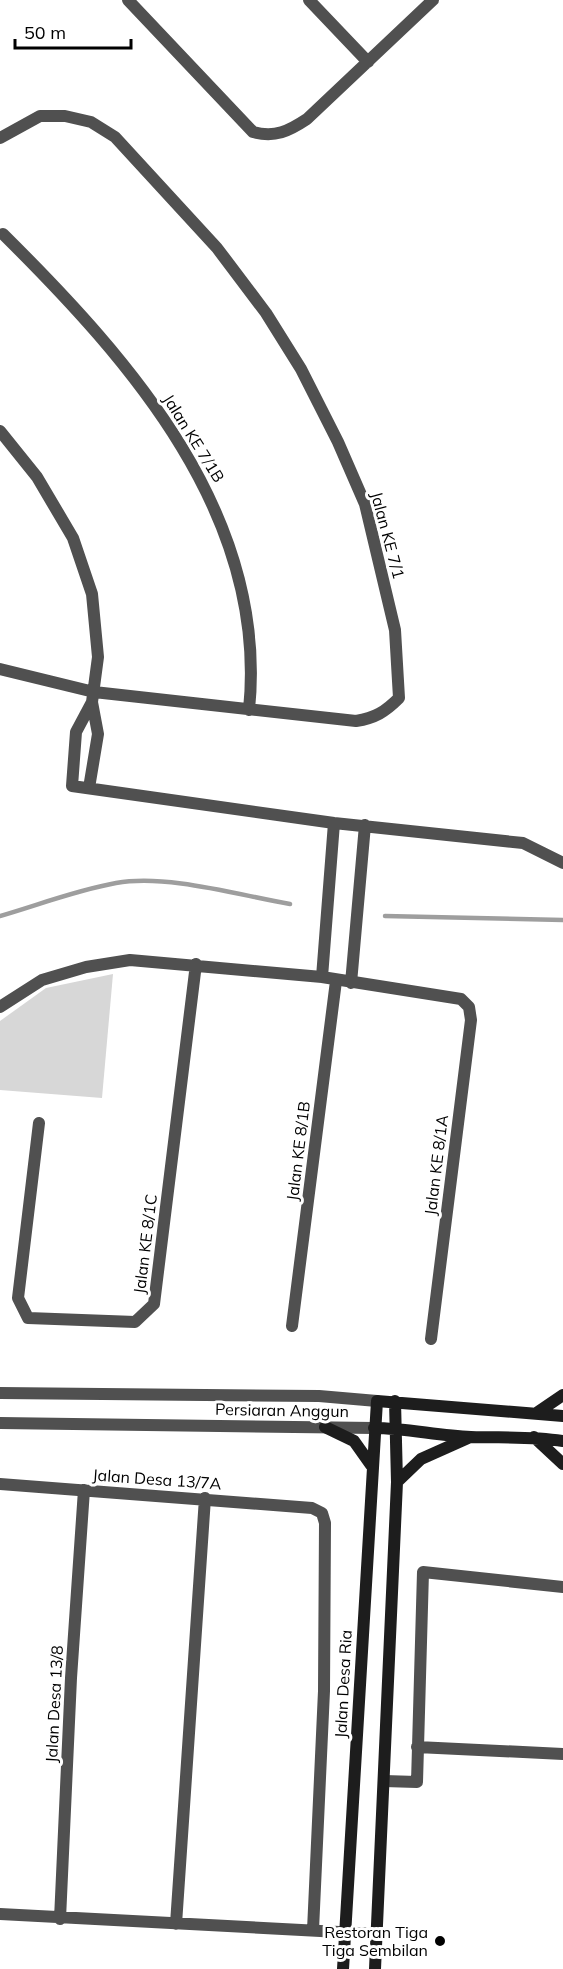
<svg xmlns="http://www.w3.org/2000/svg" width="563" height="1969" viewBox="0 0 563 1969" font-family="Mulish,sans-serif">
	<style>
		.green { fill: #d7d7d7 }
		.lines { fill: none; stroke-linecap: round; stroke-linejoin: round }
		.stream { stroke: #9e9e9e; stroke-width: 4.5 }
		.street { stroke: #505050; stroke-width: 12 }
		.secondary { stroke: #1d1d1d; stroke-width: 12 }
		.poi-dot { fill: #000; stroke: #fff; stroke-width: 2 }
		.labels { text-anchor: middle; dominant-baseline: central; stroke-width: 6; stroke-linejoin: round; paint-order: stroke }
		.street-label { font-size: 16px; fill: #000; stroke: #fff }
		.poi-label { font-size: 16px; fill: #000; stroke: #fff; text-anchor: end }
	</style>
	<rect width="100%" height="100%" fill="#fff"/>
	<path class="green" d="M113,974L102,1098L0,1090V1021L46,988Z"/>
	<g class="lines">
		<path class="stream" d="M0,916C38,905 77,890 116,883C168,874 238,895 290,904
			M385,916L563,920"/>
		<path class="street" d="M128,0L253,132C275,138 289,131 307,119L433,0
			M309,0L368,62
			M0,138L40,116H65L91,122L115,137L217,248L266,313L301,369L338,442L365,504L395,630L399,698C385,712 375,718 356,721L94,692L0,669
			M3,234C131,361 269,516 249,710
			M0,431L37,477L73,538L92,594L98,657L92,702L98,734L89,788
			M92,702L76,732L72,786L334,823L523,843L563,863
			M322,977L334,823
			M351,983L365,825
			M0,1007L42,980L86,967L130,960L322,977L461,999L469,1007L471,1020L431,1339
			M39,1123L18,1298L28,1318L135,1322L154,1304L196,964
			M292,1326L336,981
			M0,1393L319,1396L377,1401
			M0,1423L374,1428
			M0,1484L312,1508L322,1513L325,1523L324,1691L313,1930
			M417,1747L563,1754
			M384,1781L417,1782L423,1572L563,1587
			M0,1914L377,1934
			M60,1919L71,1678L84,1490
			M176,1924L205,1498"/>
		<path class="secondary" d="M538,1412L563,1395
			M325,1427L354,1441L371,1465
			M374,1428C407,1428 438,1436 471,1437C502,1438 532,1436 563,1441
			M534,1437L563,1464
			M397,1482L421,1459L468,1438
			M343,1969L377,1401L563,1416
			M375,1969L397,1482L395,1401"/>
	</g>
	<circle class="poi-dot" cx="440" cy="1941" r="6"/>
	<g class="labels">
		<g class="street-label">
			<text transform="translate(194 438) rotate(58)">Jalan KE 7/1B</text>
			<text transform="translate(388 535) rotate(75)">Jalan KE 7/1</text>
			<text transform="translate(298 1151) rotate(-83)">Jalan KE 8/1B</text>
			<text transform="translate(436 1165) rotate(-83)">Jalan KE 8/1A</text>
			<text transform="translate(145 1244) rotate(-83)">Jalan KE 8/1C</text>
			<text transform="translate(282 1410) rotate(1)">Persiaran Anggun</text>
			<text transform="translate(157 1479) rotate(4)">Jalan Desa 13/7A</text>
			<text transform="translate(343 1684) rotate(-87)">Jalan Desa Ria</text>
			<text transform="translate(54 1704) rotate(-87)">Jalan Desa 13/8</text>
		</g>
		<g class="poi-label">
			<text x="428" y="1932">Restoran Tiga<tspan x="428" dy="18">Tiga Sembilan</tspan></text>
		</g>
	</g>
	<path d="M15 39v9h116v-9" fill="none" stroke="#000000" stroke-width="3"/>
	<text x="24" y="39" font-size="18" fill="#000000" stroke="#ffffff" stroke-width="4.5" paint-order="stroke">50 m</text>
</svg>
